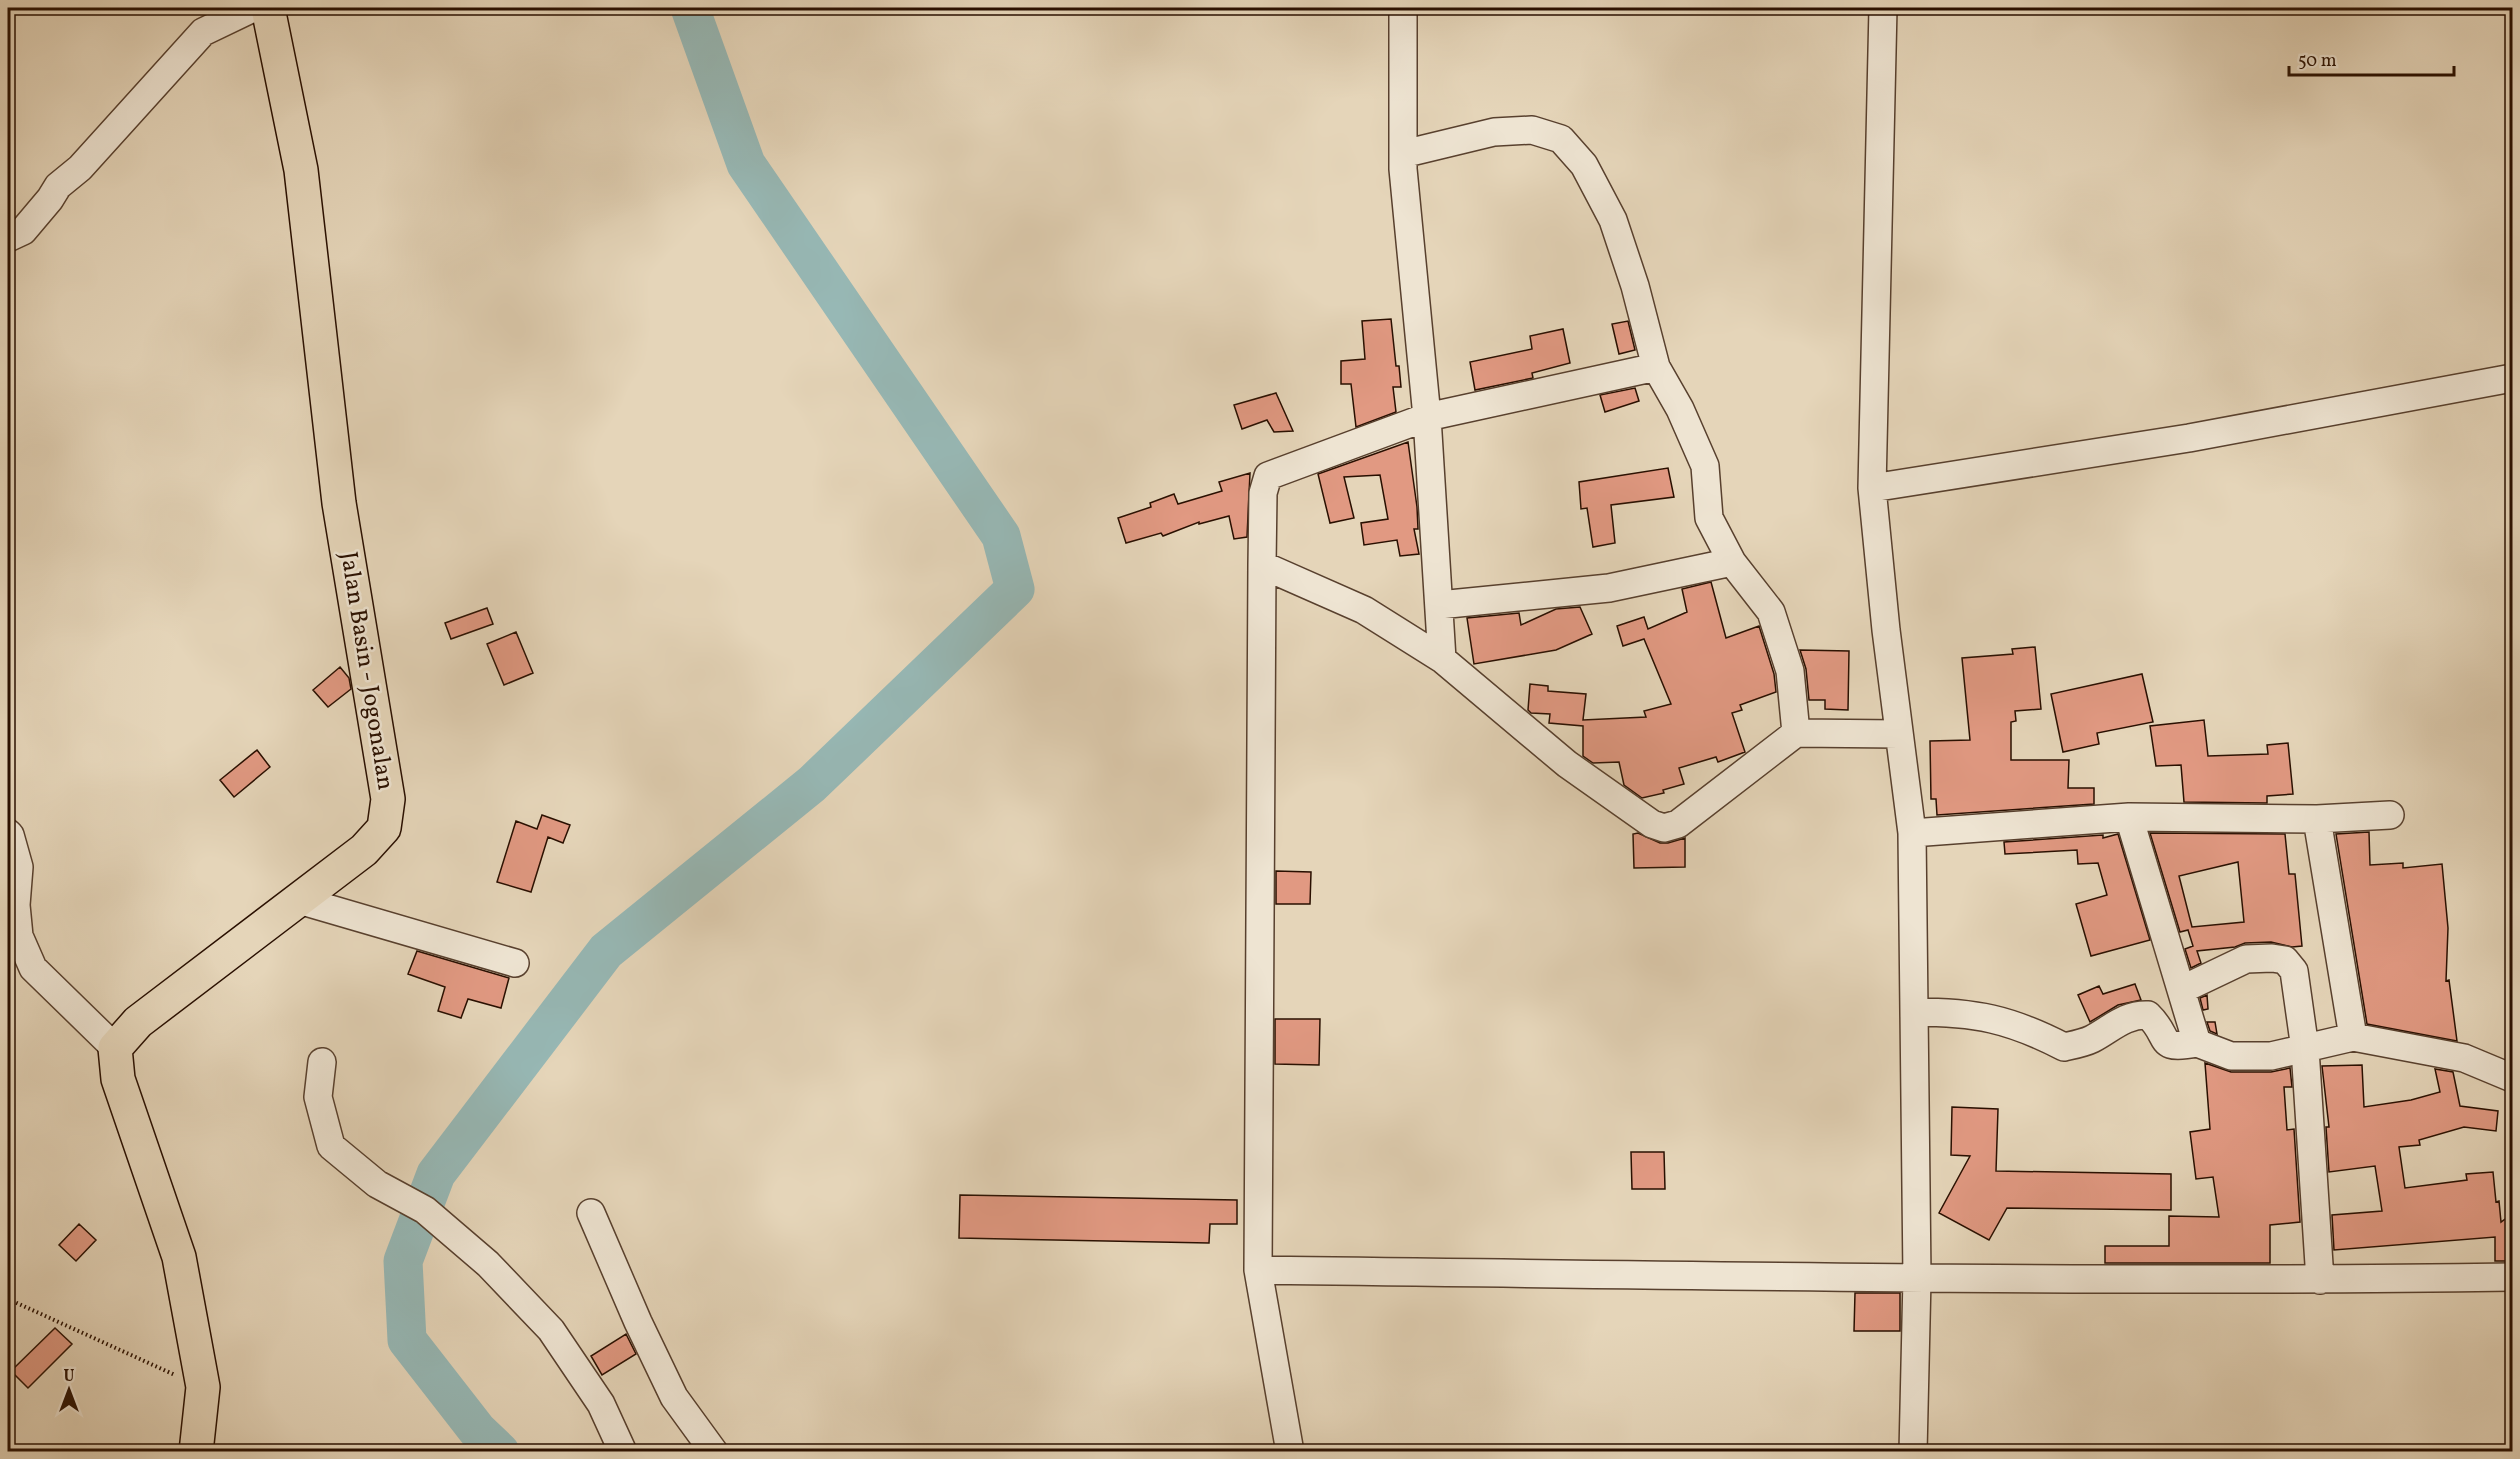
<svg xmlns="http://www.w3.org/2000/svg" width="2520" height="1459" viewBox="0 0 2520 1459" font-family="Vollkorn,serif">
	<style>
		.lines { fill: none; stroke-linecap: round; stroke-linejoin: round }
		.river { stroke: #97b8b5; stroke-width: 39 }
		.building { fill: #e19982; stroke: #290f00; stroke-width: 1.5; fill-rule: evenodd }
		.minor-casing { stroke: #58402e; stroke-width: 30 }
		.major-casing { stroke: #290f00; stroke-width: 36 }
		.path { stroke: #290f00; stroke-width: 4; stroke-dasharray: 1.5 3; stroke-linecap: butt }
		.minor { stroke: #eee4d2; stroke-width: 27 }
		.major { stroke: #e5d5b9; stroke-width: 33 }
		.labels { text-anchor: middle; dominant-baseline: central; stroke-width: 5; stroke-linejoin: round; paint-order: stroke }
		.street-label { font-size: 24px; fill: #290f00; stroke: #eee4d2 }
	</style>
	<rect width="100%" height="100%" fill="#e5d5b9"/>
	<filter id="stains"><feTurbulence type="fractalNoise" baseFrequency=".00333" numOctaves="4"/><feColorMatrix values="0 0 0 0 .2 0 0 0 0 .09 0 0 0 0 .02 0 0 0 .5 -.17"/></filter>
	<radialGradient id="worn" r=".72"><stop offset=".6" stop-color="#630" stop-opacity="0"/><stop offset="1" stop-color="#630" stop-opacity=".3"/></radialGradient>
	<g class="lines">
		<path class="river" d="M500,1452L477,1430L407,1340L403,1261L436,1174L606,951L812,784L1015,589L1001,536L746,164L690,8"/>
	</g>
	<path class="building" d="M1391,319L1396,366H1399L1401,387H1393L1396,412L1356,427L1351,384H1341V361L1365,359L1362,321Z
		M1628,321L1635,350L1619,354L1612,324Z
		M1563,329L1570,363L1532,373L1533,378L1475,390L1470,362L1532,349L1530,336Z
		M1635,388L1639,401L1605,412L1600,395Z
		M1276,393L1293,431L1274,432L1267,420L1242,429L1234,405Z
		M1408,442L1417,507L1418,529H1414L1419,554L1400,556L1397,540L1364,545L1361,523L1388,519L1380,475L1344,477L1354,518L1330,523L1318,474Z
		M1668,468L1674,497L1611,505L1615,543L1593,547L1587,508L1581,509L1579,482Z
		M1250,473L1247,537L1234,539L1229,516L1199,524V522L1163,536L1161,533L1126,543L1118,518L1151,507L1150,503L1174,494L1178,504L1222,491L1219,482Z
		M1711,582L1726,638L1759,626L1774,674L1776,692L1740,705L1742,710L1732,713L1745,752L1718,762L1716,757L1679,768L1684,784L1663,790L1664,793L1642,798L1624,785L1619,762L1593,763L1583,756V726L1549,723L1550,714L1531,713L1528,710L1530,684L1548,686V691L1586,694L1583,720L1646,717L1644,711L1671,704L1644,639L1623,646L1617,626L1644,617L1648,629L1687,612L1682,589Z
		M1580,607L1592,634L1556,650L1474,664L1467,618L1519,613L1521,625L1556,609Z
		M487,608L493,624L451,639L445,623Z
		M516,632L533,673L504,685L487,644Z
		M2035,647L2041,709L2015,711L2016,721L2011,722V760H2069L2068,788H2094V804L1937,815L1936,799H1931L1930,741L1970,740L1962,658L2013,654L2012,649Z
		M1800,650L1849,651L1848,710L1825,709V700H1809L1806,669Z
		M340,667L349,678L351,689L328,707L313,690Z
		M2142,674L2153,722L2097,733L2099,744L2063,752L2051,694Z
		M2204,720L2208,756L2268,754L2267,745L2288,743L2293,794L2267,796V803L2184,802L2181,765L2156,766L2150,726Z
		M257,750L270,767L234,797L220,780Z
		M542,815L570,825L563,843L548,837L531,892L497,882L516,821L537,829Z
		M2369,832L2370,865L2403,863V868L2442,864L2448,928L2446,981L2449,980L2457,1041L2367,1024L2336,834Z
		M1638,833L1660,843H1668L1685,838V867L1634,868L1633,834Z
		M2150,833L2285,834L2289,874H2295L2302,946L2292,947L2271,942L2245,943L2235,947L2197,951L2201,963L2191,968L2185,949L2193,946L2188,930L2180,932ZM2238,862L2244,922L2192,927L2179,876Z
		M2118,834L2150,940L2091,956L2076,904L2107,895L2098,863L2078,864L2077,850L2005,854L2004,842L2103,835V838Z
		M1276,871L1311,872L1310,904H1276Z
		M417,951L509,978L501,1008L468,999L461,1018L438,1011L445,987L408,974Z
		M2135,984L2141,1000L2118,1005L2090,1022L2078,995L2099,986L2103,994Z
		M2207,995L2208,1009L2203,1010L2200,998Z
		M1275,1019H1320L1319,1065L1275,1064Z
		M2207,1022H2215L2217,1034L2210,1031Z
		M2205,1063L2231,1072H2271L2290,1068L2292,1087H2284L2287,1130L2294,1129L2300,1222L2270,1225V1263H2105V1246H2169V1216L2219,1217L2213,1177L2196,1179L2190,1132L2210,1129Z
		M2362,1065L2364,1107L2411,1100L2440,1092L2435,1069L2453,1072L2460,1106L2498,1111L2496,1131L2464,1127L2419,1140L2420,1145L2399,1147L2405,1188L2467,1180L2466,1174L2493,1172L2496,1202L2499,1201L2501,1222L2512,1214V1261H2495V1237L2334,1250L2332,1215L2382,1211L2375,1166L2329,1172L2326,1127H2329L2322,1066Z
		M1952,1107L1998,1109L1996,1171L2171,1174V1210L2007,1208L1989,1240L1939,1213L1970,1156L1951,1155Z
		M1631,1152H1664L1665,1189H1632Z
		M960,1195L1237,1200V1224H1210L1209,1243L959,1238Z
		M79,1224L96,1240L76,1261L59,1245Z
		M1855,1293H1900V1331H1854Z
		M55,1328L72,1344L28,1388L11,1371Z
		M626,1334L636,1354L602,1375L591,1356Z"/>
	<g class="lines">
		<defs>
			<path id="minor" d="M1403,8V169L1427,417L1442,659
				M1883,8L1872,488L1886,630L1912,833L1917,1278L1913,1452
				M1403,154L1494,132L1532,130L1561,139L1584,165L1613,220L1635,286L1656,367L1680,409L1705,466L1709,518L1732,562L1771,612L1790,671L1796,733
				M8,238L23,231L50,199L58,186L80,168L203,32L253,8
				M1872,488L2189,438L2512,378
				M1262,565L1364,610L1442,659L1567,764L1652,824L1664,828L1678,824L1796,733L1899,734
				M1439,605L1609,588L1732,562
				M2129,817L2197,1043L2231,1056H2271L2353,1037L2464,1058L2512,1078
				M2317,819L2353,1037
				M8,833L10,835L19,867L16,905L19,936L33,968L115,1048
				M1912,833L2129,817L2317,819L2390,815
				M299,900L515,963
				M2181,990L2246,959L2272,958L2285,960L2294,971L2305,1049L2320,1280
				M1915,1012C1975,1012 2010,1019 2064,1047C2073,1045 2084,1043 2092,1039C2111,1029 2125,1014 2148,1015C2172,1038 2155,1051 2197,1043
				M322,1062L318,1097L331,1146L377,1184L425,1210L488,1264L551,1330L601,1404L623,1452
				M591,1213L638,1322L674,1397L714,1452
				M1258,1270C1676,1275 2094,1283 2512,1277
				M1290,1452L1258,1270L1262,565L1263,493L1268,476L1427,417L1656,367"/>
			<path id="major" d="M196,1452L203,1387L179,1257L118,1079L115,1048L138,1022L364,850L384,828L388,799L339,503L301,170L268,8"/>
		</defs>
		<use href="#minor" class="minor-casing"/>
		<use href="#major" class="major-casing"/>
		<path class="path" d="M8,1299L175,1375"/>
		<use href="#minor" class="minor"/>
		<use href="#major" class="major"/>
	</g>
	<g class="labels">
		<g class="street-label">
			<text transform="translate(366 671) rotate(81)">Jalan Basin - Jogonalan</text>
		</g>
	</g>
	<rect width="2520" height="1459" fill="none" stroke="#e5d5b9" stroke-width="30"/>
	<rect x="9" y="9" width="2502" height="1441" fill="none" stroke="#290f00" stroke-width="3"/>
	<rect x="15" y="15" width="2490" height="1429" fill="none" stroke="#290f00" stroke-width="1.5"/>
	<g transform="translate(69 1390)" stroke="#eee4d2" stroke-width="4.5" paint-order="stroke">
	<path d="M0-4.5L10 22L0 15L-10 22Z" fill="#290f00"/>
	<text y="-9" font-size="16" font-weight="bold" text-anchor="middle" fill="#290f00">U</text>
	</g>
	<path d="M2289 66v9h165v-9" fill="none" stroke="#290f00" stroke-width="3"/>
	<text x="2298" y="66" font-size="18" fill="#290f00" stroke="#eee4d2" stroke-width="4.5" paint-order="stroke">50 m</text>
	<rect width="100%" height="100%" filter="url(#stains)"/>
	<rect width="100%" height="100%" fill="url(#worn)"/>
</svg>
